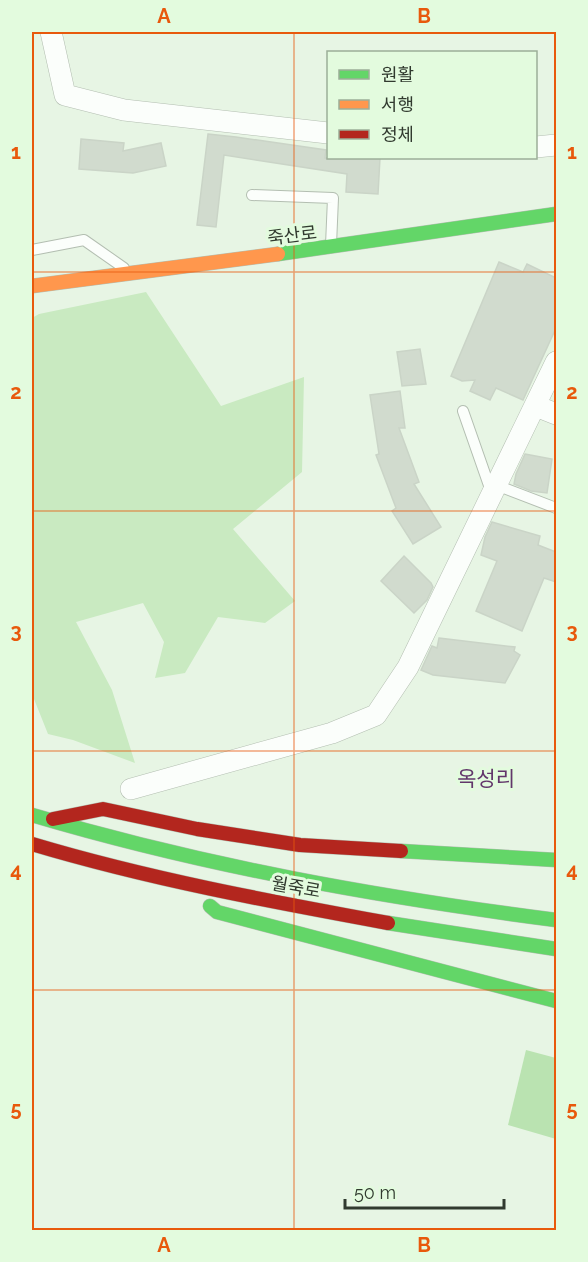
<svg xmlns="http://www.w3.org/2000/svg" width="588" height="1262" viewBox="0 0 588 1262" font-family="Raleway,'Noto Sans KR',sans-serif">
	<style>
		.green { fill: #c9eac1 }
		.forest { fill: #bae3b1 }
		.building { fill: #d1dbce; stroke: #cad4c7; stroke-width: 1.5 }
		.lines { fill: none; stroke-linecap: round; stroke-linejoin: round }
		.lane-casing { stroke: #b3beb1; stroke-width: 12 }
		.street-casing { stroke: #b3beb1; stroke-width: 22 }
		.fast-casing { stroke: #b3beb1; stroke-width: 15 }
		.slow-casing { stroke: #b3beb1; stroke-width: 15 }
		.jam-casing { stroke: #b3beb1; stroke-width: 15 }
		.lane { stroke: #fbfefb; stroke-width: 10 }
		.street { stroke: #fbfefb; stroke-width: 21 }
		.fast { stroke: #63d668; stroke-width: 14 }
		.slow { stroke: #ff974d; stroke-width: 14 }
		.jam { stroke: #b3261e; stroke-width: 14 }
		.grid { fill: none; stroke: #e8590c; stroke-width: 1.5; stroke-opacity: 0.55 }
		.labels { text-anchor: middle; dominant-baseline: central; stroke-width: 6; stroke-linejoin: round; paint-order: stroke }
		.street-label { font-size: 18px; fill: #313a2f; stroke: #e3fbde }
		.quarter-label { font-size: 21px; fill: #62366b; stroke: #e3fbde }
		.neatline { fill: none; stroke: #e8590c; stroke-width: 2 }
		.grid-label { font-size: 20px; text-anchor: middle; font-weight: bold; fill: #e8590c }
	</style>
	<rect width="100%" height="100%" fill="#e7f5e4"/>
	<path class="green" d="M146,292L221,406L304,377L302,472L233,529L295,601L265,623L218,617L185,673L155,678L164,642L143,603L76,622L112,690L135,763L73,740L48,734L32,694V318L39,314Z"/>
	<path class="forest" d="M526,1050L556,1058V1139L508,1125Z"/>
	<path class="building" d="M208,134L236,137L326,150L325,158H380L378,194L346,192L347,174L224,155L216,227L197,225Z
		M81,139L124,143L123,151L161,143L166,166L133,173L79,169Z
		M499,262L523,272L527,264L556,278V328L523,400L496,388L490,400L470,391L475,380L462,381L451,376Z
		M420,349L426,384L402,386L397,352Z
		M400,391L405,428H399L419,482L414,484L441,527L413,544L392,511L396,508L376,455L379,454L370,395Z
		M525,454L552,459L547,493L531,491L514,484L516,474Z
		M492,522L540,536L538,545L556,552V582L544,578L522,631L476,611L497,561L481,555L485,537Z
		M404,556L431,583L433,587L427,600L414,613L381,581Z
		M439,638L515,647L514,651L520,655L505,683L433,675L421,670L432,646L437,648Z"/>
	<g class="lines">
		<defs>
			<path id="lane" d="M252,195L333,198L331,245
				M32,250L84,240L124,268
				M463,411L492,494
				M496,485L556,508"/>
			<path id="street" d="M51,32L65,95L124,110L328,133
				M536,147L556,145
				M536,406L556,414
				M131,789L332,733L376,715L408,667L556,362"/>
			<path id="fast" d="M278,254L556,214
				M32,815C204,866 378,897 556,920
				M401,851L556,860
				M210,906L217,912L556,1001
				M388,923L556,949"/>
			<path id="slow" d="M32,286L278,254"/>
			<path id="jam" d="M53,819L103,809L197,829L300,845L401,851
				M32,844C149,879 268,901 388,923"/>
		</defs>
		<use href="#lane" class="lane-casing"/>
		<use href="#street" class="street-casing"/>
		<use href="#fast" class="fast-casing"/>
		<use href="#slow" class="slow-casing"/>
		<use href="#jam" class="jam-casing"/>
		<use href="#lane" class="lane"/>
		<use href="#street" class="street"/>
		<use href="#fast" class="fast"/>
		<use href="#slow" class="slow"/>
		<use href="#jam" class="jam"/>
	</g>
	<path class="grid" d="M294,32V1230M32,272H556M32,511H556M32,751H556M32,990H556"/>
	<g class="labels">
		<g class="street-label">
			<text transform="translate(292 235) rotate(-7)">죽산로</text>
			<text transform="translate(296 887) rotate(10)">월죽로</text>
		</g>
		<g class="quarter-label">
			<text x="486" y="778">옥성리</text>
		</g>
	</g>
	<rect width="588" height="1262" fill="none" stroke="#e3fbde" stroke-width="66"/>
	<rect x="327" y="51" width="210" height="108" fill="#e3fbde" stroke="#9cae98" stroke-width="1.5"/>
	<rect x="339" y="70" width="30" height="9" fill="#63d668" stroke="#9cae98" stroke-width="1.5"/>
	<text x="381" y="81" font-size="18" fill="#313a2f">원활</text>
	<rect x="339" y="100" width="30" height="9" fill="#ff974d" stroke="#9cae98" stroke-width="1.5"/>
	<text x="381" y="111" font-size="18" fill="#313a2f">서행</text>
	<rect x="339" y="130" width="30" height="9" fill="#b3261e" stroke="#9cae98" stroke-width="1.5"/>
	<text x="381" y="141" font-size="18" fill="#313a2f">정체</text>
	<path d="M345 1199v9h159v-9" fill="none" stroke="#313a2f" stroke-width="3"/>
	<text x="354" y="1199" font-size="18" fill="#313a2f" stroke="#e3fbde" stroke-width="4.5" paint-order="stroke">50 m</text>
	<rect x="33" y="33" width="522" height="1196" class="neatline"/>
	<g class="grid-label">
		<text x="164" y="23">A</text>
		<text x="424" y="23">B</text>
		<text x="16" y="159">1</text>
		<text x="572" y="159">1</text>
		<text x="16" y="399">2</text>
		<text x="572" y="399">2</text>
		<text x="16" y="638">3</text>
		<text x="572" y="638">3</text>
		<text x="16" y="877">4</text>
		<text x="572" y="877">4</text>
		<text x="16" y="1116">5</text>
		<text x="572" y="1116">5</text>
		<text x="164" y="1252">A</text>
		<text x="424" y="1252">B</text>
	</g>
</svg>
